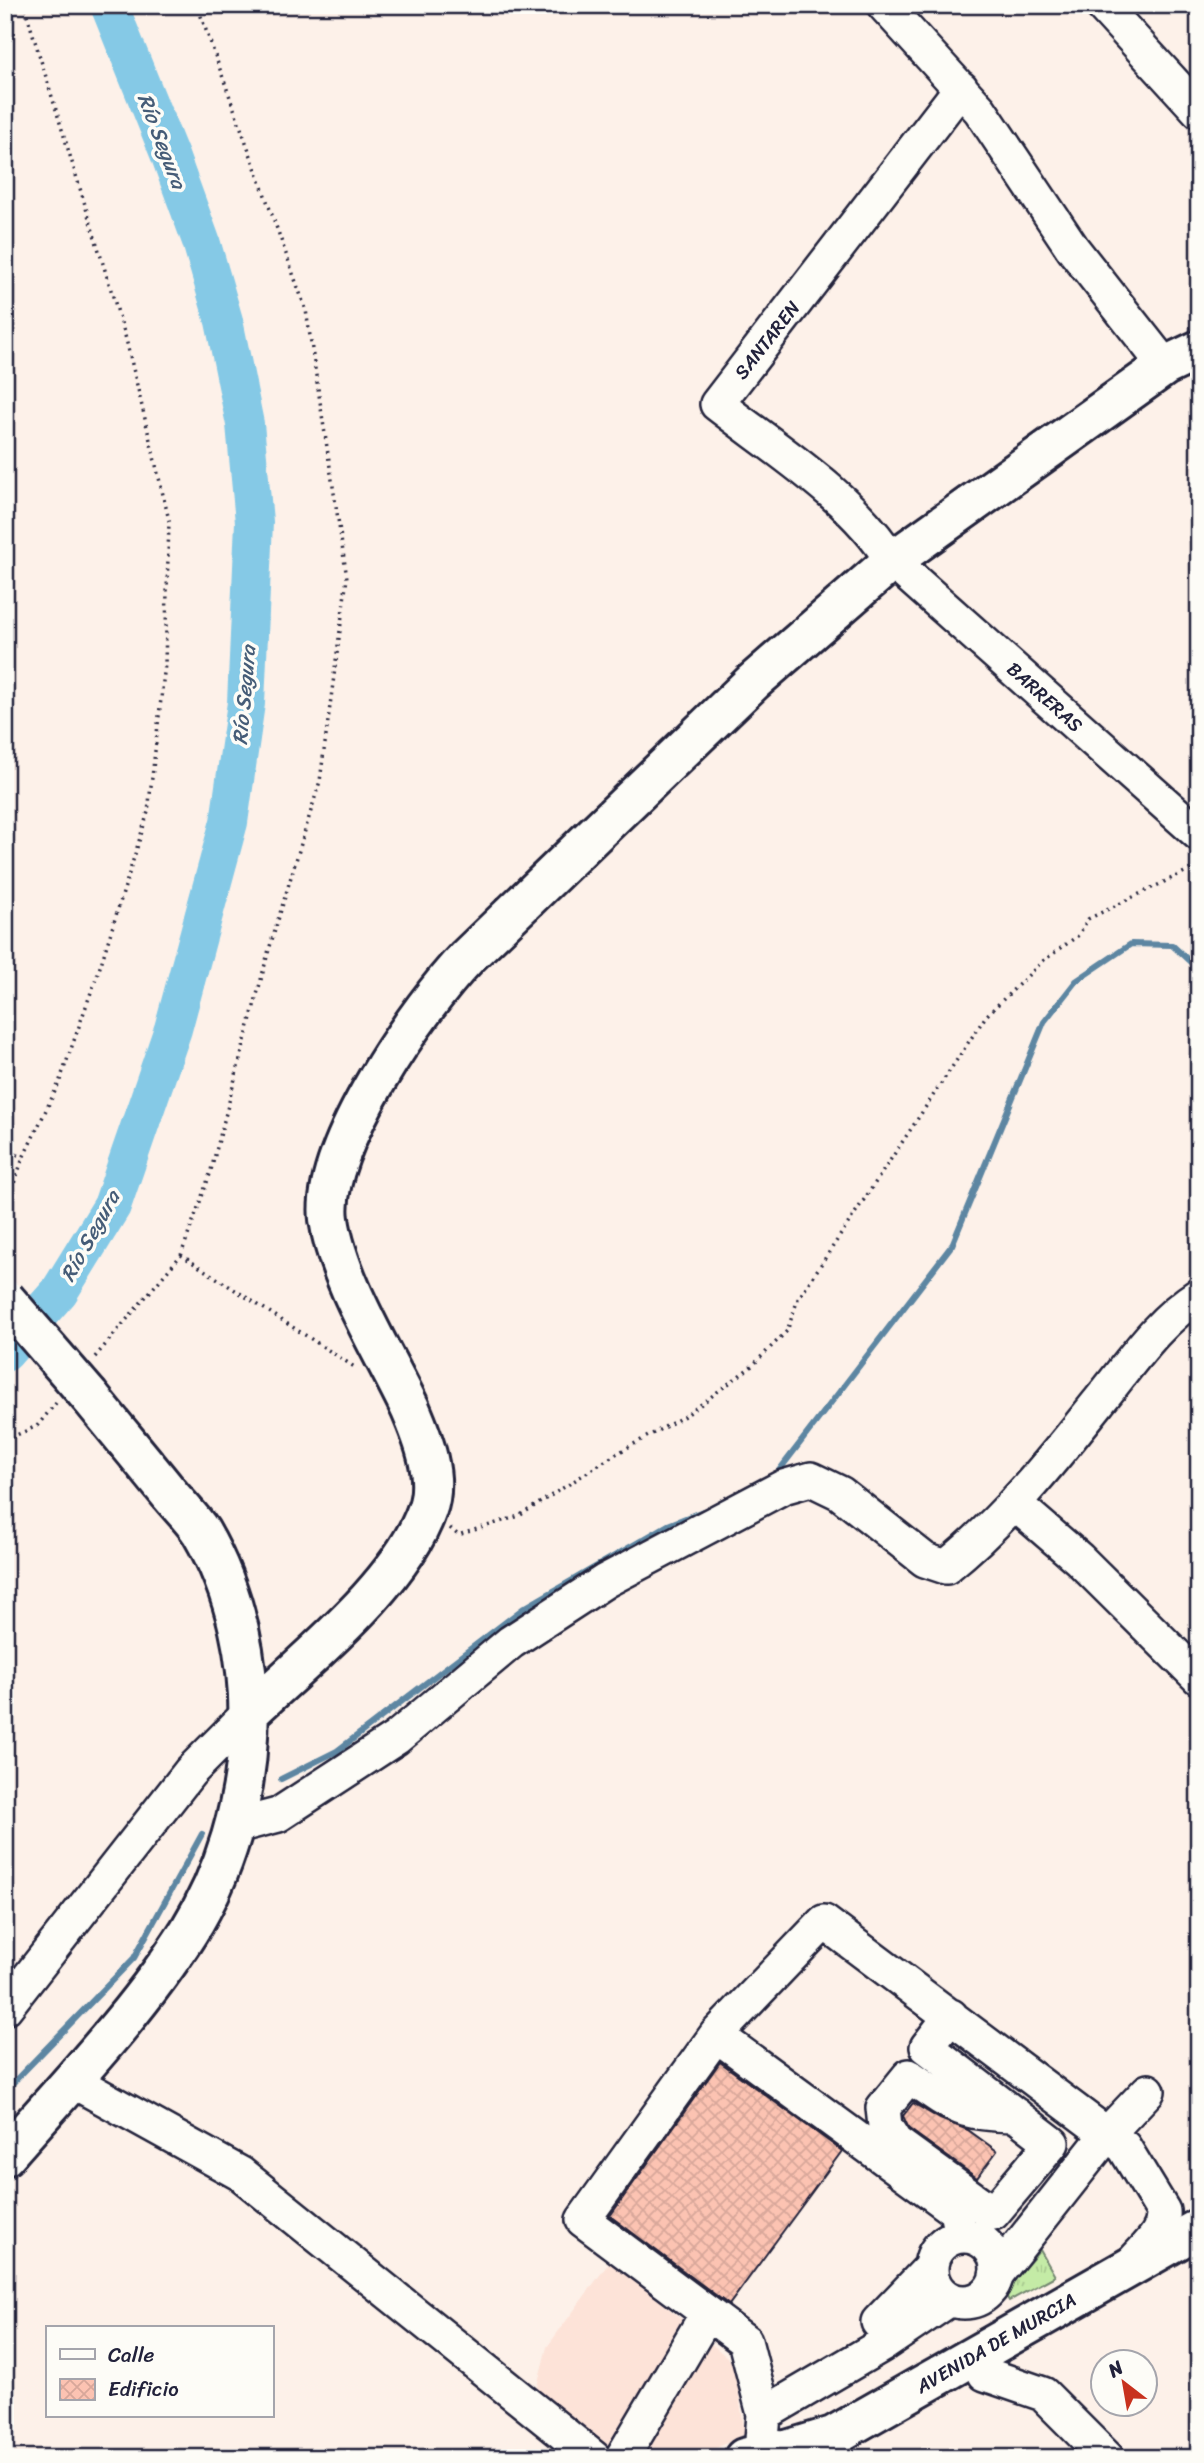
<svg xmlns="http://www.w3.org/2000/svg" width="1204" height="2463" viewBox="0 0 1204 2463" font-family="Sriracha,sans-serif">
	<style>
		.built { fill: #fde3d8 }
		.grass { fill: url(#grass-tufts); stroke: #738670; stroke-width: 2 }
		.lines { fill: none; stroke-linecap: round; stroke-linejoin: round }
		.stream { stroke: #5d86a2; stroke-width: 6 }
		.river { stroke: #85c9e6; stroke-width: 38 }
		.building { fill: url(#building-cross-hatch); stroke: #22223b; stroke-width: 2 }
		.minor-casing { stroke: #22223b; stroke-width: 38 }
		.major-casing { stroke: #22223b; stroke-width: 44 }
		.path { stroke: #22223b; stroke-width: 3.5; stroke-dasharray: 2 5; stroke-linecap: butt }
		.minor { stroke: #fdfcf7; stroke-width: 33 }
		.major { stroke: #fdfcf7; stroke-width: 38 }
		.major-bridge-casing { stroke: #22223b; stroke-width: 44; stroke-linecap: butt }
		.major-bridge { stroke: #fdfcf7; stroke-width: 38 }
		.labels { text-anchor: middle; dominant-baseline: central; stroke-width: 7; stroke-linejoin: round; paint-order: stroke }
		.street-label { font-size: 19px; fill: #22223b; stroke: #fdfcf7 }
		.water-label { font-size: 21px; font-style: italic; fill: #455c77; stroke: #fdfcf7 }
	</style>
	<defs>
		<pattern id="grass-tufts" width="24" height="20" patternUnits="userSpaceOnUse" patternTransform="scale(1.75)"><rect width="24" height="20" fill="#c4eba6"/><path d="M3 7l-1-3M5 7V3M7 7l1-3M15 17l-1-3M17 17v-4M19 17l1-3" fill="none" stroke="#a8c990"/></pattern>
		<pattern id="building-cross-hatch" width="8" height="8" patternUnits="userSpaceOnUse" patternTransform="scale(1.75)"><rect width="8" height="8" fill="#fcc3b2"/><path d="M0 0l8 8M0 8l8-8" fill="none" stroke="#d8a79a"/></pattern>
	</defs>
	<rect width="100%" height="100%" fill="#fdf1e9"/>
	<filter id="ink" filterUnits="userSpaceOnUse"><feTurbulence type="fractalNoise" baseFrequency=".0143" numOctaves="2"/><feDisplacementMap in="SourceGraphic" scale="14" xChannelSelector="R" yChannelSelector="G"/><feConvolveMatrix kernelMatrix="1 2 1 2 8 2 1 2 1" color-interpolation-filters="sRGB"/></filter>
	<g filter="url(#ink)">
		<path class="built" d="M611,2260L734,2363L745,2434L696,2458H611L535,2394L547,2347Z"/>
		<path class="grass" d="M1040,2250L1055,2276L1009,2301L1004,2292Z"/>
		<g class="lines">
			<path class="stream" d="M774,1477L952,1245L1044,1022L1076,981L1131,944L1172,945L1199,970
				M281,1779L337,1751L524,1608L668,1525L703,1511
				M5,2091L134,1958L202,1834"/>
			<path class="river" d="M5,1353L59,1292L112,1206L173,1029L229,822L246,703L254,522L245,424L224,321L201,241L170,156L109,5"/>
		</g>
		<path class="building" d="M720,2062L842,2151L729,2305L610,2216Z
			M913,2103L940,2119L968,2130L997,2151L977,2178L909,2129L903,2116Z"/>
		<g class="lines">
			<defs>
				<path id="minor" d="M884,5L980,110L1073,249L1165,366
					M1102,5L1199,111
					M961,88L717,404C775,449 854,498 892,561L1199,834
					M1014,1503L1079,1559L1199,1678
					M232,1827L278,1815L396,1738L511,1642L605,1581L783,1487L811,1479L840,1493L925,1560L946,1567C1006,1519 1054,1458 1101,1399C1131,1362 1158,1321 1199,1295
					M5,2008L190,1772L251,1711
					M951,2016L927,2047L1052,2143L993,2213L895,2142L885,2126L883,2108L909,2076C955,2108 959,2113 1016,2115
					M716,2035L956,2211L961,2236
					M71,2080L241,2174L594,2458
					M931 2269a33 33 0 1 1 66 0a33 33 0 1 1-66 0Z
					M996,2275L1108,2133L1148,2091
					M878,2322L931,2267
					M985,2374L1043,2394L1107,2458
					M764,2414L882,2345L950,2299
					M761,2453L764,2414L745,2341L583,2220L716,2035L824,1922L1124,2147L1163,2211C1165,2232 1148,2245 1134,2261
					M622,2458L707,2314"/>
				<path id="major" d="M251,1711C307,1658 401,1584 427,1510C439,1478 423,1438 410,1408C383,1351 338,1281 329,1219C320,1149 419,1007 467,957L753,682L892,561L1165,366L1199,350
					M5,2156C68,2084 138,2012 189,1931C261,1815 271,1652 201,1532C192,1518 178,1505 167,1491C142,1460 116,1429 90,1397
					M790,2449L833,2436L861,2420L1199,2228
					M744,2458L777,2450L814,2452"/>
			</defs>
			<use href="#minor" class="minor-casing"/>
			<use href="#major" class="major-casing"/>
			<path class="path" d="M5,1147L23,1158
				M5,1209L23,1158L59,1083L101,964L148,812L165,664L169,520L126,339L24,5
				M181,1255L356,1368
				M95,1357L181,1255L210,1174L268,953L320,781L347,578L306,310L197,5
				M5,1440L37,1426L56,1403
				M450,1528L458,1535L519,1516L616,1454L688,1414L752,1366L787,1331L798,1299L986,1016L1043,961L1079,935L1088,919L1199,865"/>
			<use href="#minor" class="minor"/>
			<use href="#major" class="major"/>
			<defs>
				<path id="major-bridge" d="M5,1299L90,1397"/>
			</defs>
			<use href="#major-bridge" class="major-bridge-casing"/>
			<use href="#major-bridge" class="major-bridge"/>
		</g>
	</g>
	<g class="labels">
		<g class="street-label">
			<text transform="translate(767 340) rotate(-52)">SANTAREN</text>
			<text transform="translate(1045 697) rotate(42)">BARRERAS</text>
			<text transform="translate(996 2343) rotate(-30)">AVENIDA DE MURCIA</text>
		</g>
		<g class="water-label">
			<text transform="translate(162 141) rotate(69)">Río Segura</text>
			<text transform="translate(244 695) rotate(-85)">Río Segura</text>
			<text transform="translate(90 1236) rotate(-61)">Río Segura</text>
		</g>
	</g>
	<rect width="1204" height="2463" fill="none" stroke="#fdfcf7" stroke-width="28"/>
	<rect x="14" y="14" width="1176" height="2435" fill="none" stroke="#22223b" stroke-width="2.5" filter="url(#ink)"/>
	<rect x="46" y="2326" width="228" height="91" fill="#fdfcf7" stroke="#a5a5ac" stroke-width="2"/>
	<rect x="60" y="2349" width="35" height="10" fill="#fdfcf7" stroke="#a5a5ac" stroke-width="2"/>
	<text x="108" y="2362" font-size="21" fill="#22223b">Calle</text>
	<rect x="60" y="2379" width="35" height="21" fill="url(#building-cross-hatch)" stroke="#a5a5ac" stroke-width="2"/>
	<text x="108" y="2396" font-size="21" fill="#22223b">Edificio</text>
	<g transform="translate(1124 2383) rotate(329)"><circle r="33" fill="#fdfcf7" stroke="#a5a5ac" stroke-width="2"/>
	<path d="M0-5L12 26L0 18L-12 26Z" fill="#c8321e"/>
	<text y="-10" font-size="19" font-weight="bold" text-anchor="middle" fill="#22223b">N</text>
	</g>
</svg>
